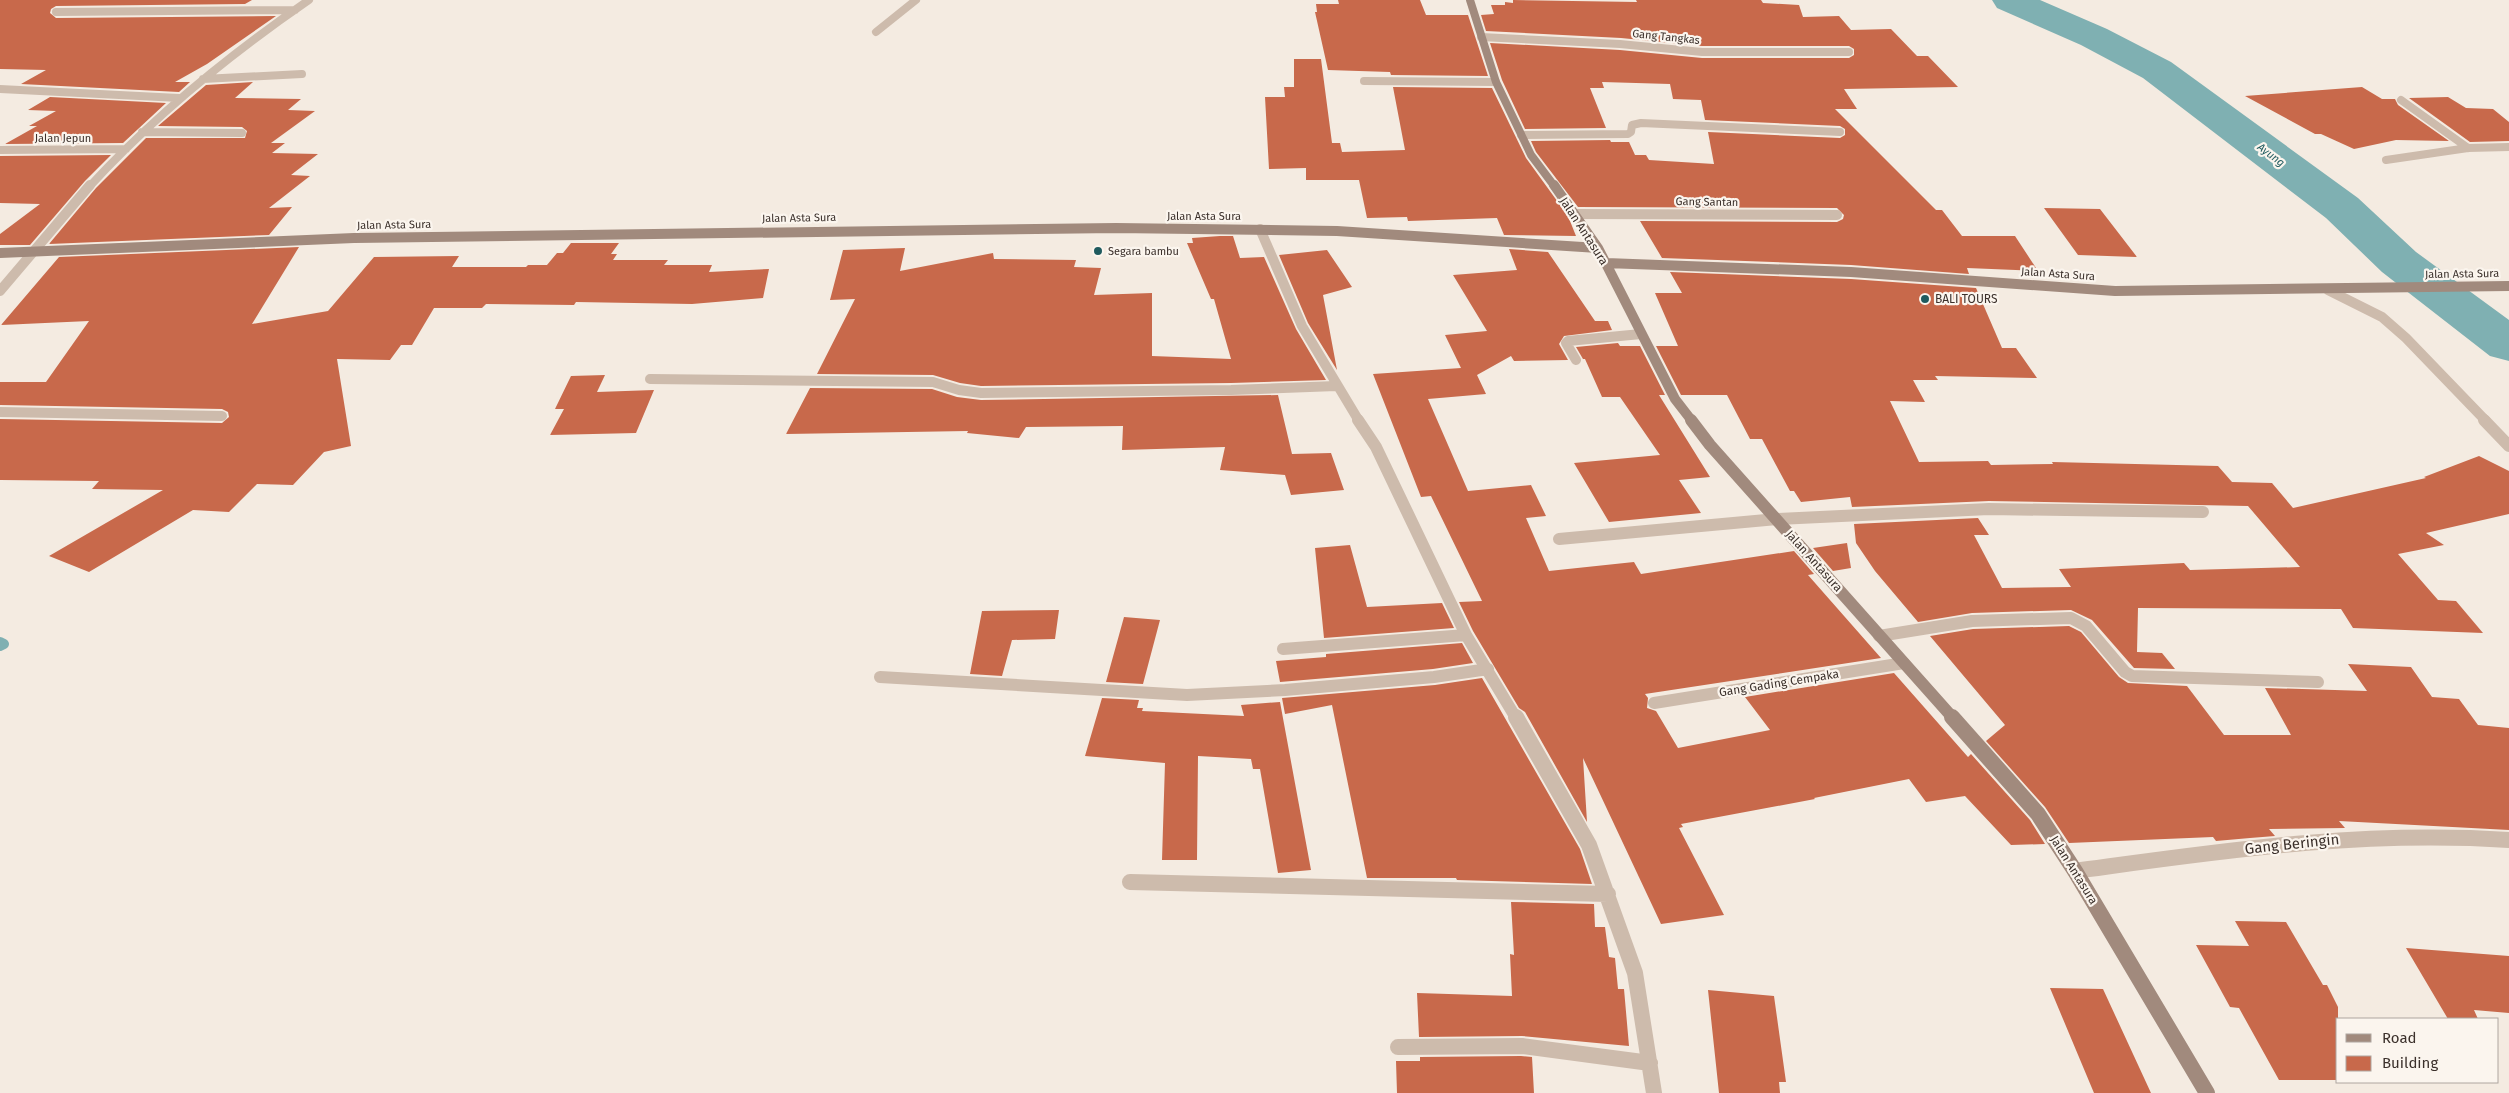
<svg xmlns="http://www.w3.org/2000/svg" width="2509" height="1093" viewBox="0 0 2509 1093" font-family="'Fira Sans',sans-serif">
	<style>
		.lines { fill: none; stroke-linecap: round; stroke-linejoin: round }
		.stream { stroke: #7fb0b2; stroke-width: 10 }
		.river { fill: #7fb0b2; fill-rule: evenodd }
		.building { fill: #c8694b }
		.street-far3 { stroke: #cdbbac; stroke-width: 8 }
		.street-far2 { stroke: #cdbbac; stroke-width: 10 }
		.street-far1 { stroke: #cdbbac; stroke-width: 12 }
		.street { stroke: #cdbbac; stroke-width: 16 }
		.secondary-far3 { stroke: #a18a7d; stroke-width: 8 }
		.secondary-far2 { stroke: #a18a7d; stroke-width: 10 }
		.secondary-far1 { stroke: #a18a7d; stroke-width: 12 }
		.secondary { stroke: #a18a7d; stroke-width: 16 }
		.poi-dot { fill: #1f5a5e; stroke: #fbf5ee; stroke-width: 2 }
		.labels { text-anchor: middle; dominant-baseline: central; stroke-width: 4.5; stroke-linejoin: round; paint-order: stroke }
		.far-street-label { font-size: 11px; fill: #3b302b; stroke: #fbf5ee }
		.far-water-label { font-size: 11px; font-style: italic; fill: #1f5a5e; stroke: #fbf5ee }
		.far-poi-label { font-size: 11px; fill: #3b302b; stroke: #fbf5ee; text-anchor: start }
		.street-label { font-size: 12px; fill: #3b302b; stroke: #fbf5ee }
		.poi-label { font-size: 12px; fill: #3b302b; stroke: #fbf5ee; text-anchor: start }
		.near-street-label { font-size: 15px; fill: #3b302b; stroke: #fbf5ee }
	</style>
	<rect width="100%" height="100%" fill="#f4ebe1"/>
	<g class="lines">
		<path class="stream" d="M0,642L4,644L0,646"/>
		<path class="river" d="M1992,0H2040L2107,29L2171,62L2358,198L2416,252L2509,320V361L2490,356L2382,272L2326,218L2143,78L2081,45L1997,8Z"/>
	</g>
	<path class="building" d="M0,0H252L245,4L56,6L51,9L50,13L56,18L276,16L207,64L175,82H190L179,92L21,84L46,70L0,69Z
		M1338,0H1420L1426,15H1468L1488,76L1391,75L1390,72L1328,70L1315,12H1317L1316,4H1339Z
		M1513,0L1637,2L1636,0H1761L1763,3L1799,5L1803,17L1839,16L1851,30L1891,29L1917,56H1928L1958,87L1844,89L1857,109H1835L1936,210H1942L1962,236H2015L2038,271L1967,268L1969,274L1851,265L1662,258L1640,221L1837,222L1843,219L1844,215L1837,208L1578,207L1536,152L1531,141L1610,140L1611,142H1629L1635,155H1646L1649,160L1714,164L1708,132L1840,138L1845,135V129L1840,126L1705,120L1701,100L1673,99L1670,84L1602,82L1604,88H1590L1606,128L1525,129L1502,80L1490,43L1620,50L1702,58H1849L1854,55V49L1849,46H1702L1621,38L1486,31L1481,15L1494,14L1491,5H1505V2L1513,3Z
		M1294,59H1321L1332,143H1340L1342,152L1405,150L1393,87L1492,88L1526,158L1568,216L1576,236L1504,235L1497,218L1408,221L1407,217L1367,218L1359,180H1306V168L1269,169L1265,97H1285L1284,87H1294Z
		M253,82L235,98L301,99L288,110L315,111L271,143H285L272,153L318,154L291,175L310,176L269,208L292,207L269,235L49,244L96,188L146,138H245L247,131L242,127L158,126L206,85Z
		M2362,87L2382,99H2395L2398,105L2449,141L2396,140L2354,149L2321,134H2315L2245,96Z
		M50,97L166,103L123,143L5,144L37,126H29L56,111L28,110Z
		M2448,97L2466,108L2493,109L2509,122V141L2470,142L2409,98Z
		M111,155L85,181L30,245H0V234L40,204L0,203V156Z
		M2044,208L2100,209L2137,257L2078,255Z
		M1220,236H1233L1240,258L1264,257L1296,329L1326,380L1231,383L981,386L960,383L933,375L817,374L855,299L830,300L843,250L905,248L900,271L993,253L994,259L1076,260L1074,267L1101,268L1094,295L1152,293V356L1231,359L1214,299H1211L1187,243H1193L1192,238Z
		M571,243H619L611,254H617L613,260H668L664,265H712L709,272L769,269L763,298L692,304L576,302L574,305L486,304L482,308H434L412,345H401L390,360L337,359L351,446L324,452L293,485L257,484L229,512L193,510L89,572L49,556L163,490L92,489L99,481L0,480V419L222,423L229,417L228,412L222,409L0,405V382H46L89,321L1,325L59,257L299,247L252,324L328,311L374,257L459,256L452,267H526L528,265H547L557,253H563Z
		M1509,249L1548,252L1595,321H1608L1612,330L1564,336L1559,344L1568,360L1514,361L1511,356L1477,375L1486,394L1428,399L1468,491L1531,485L1546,516L1526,518L1549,571L1634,562L1641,574L1794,551L1814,574L1808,575L1881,658L1645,694L1648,698L1647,708L1656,711L1678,748L1770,730L1745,697L1894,673L1968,757L1971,754L2030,820L2045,844L2011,845L1965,796L1926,802L1909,779L1814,798L1815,799L1681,824L1683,827L1679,828L1724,915L1661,924L1583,758L1587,822L1525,712L1519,708L1473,631L1459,602L1482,601L1431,496L1421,497L1373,374L1461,368L1445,335L1487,331L1453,275L1517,270Z
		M1327,250L1352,287L1323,295L1337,370L1308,323L1279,255Z
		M1670,272L1851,279L1976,288L2002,348H2016L2037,378L1935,376L1938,380H1913L1925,402L1890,401L1919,462L1988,461L1991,465L2053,464L2052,462L2218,466L2232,482L2272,483L2293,508L2426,478L2424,477L2479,456L2509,471V514L2426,533L2444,545L2398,554L2438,600L2456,601L2483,633L2353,628L2341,609L2138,608L2137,652L2162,653L2175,669L2134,668L2092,620L2071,610L1972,613L1918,622L1875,571L1856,543L1854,524L1978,518L1989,535H1974L2002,588L2071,587L2059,569L2184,563L2190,570L2300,567L2248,506L1989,501L1852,507L1850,497L1801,502L1794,491H1790L1762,439H1750L1727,395H1681L1656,346H1678L1655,293H1682Z
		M1618,343L1620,346H1640L1665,395H1659L1710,477L1679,480L1701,513L1609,522L1574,463L1660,455L1620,397H1602L1585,359H1583L1576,347Z
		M605,375L597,392L654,390L636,433L550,435L564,409H555L571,376Z
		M810,388L932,389L957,397L981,400L1278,395L1292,454L1331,453L1344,490L1291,495L1285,475L1220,470L1225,447L1122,450L1123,426L1026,427L1019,438L967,433L968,431L786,434Z
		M1847,543L1851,568L1833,571L1813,548Z
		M1350,545L1367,607L1442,603L1454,628L1324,638L1315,548Z
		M1059,610L1055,639L1012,640L1002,676L970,674L982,611Z
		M1124,617L1160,620L1143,684L1106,682Z
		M2069,626L2081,632L2119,677L2128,683L2187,686L2224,735H2291L2265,688L2367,691L2348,664L2411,667L2432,697L2459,699L2478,725L2509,728V830L2339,821L2345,828L2269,829L2275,836L2250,838L2216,841L2213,837L2069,843L2045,807L1986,741L2005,725L1930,636L1973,629Z
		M1462,643L1473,663L1433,669L1280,682L1276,661L1326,657V654Z
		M1482,678L1580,849L1592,884L1457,880L1456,878H1367L1332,705L1285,714L1282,698L1435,685Z
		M1102,698L1139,700L1137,708H1143L1142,711L1244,716L1241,705L1280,702L1311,870L1278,873L1260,769H1253L1251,759L1198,756L1197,860H1162L1165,763L1085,756Z
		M1511,902L1594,904L1595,927H1605L1609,957L1615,958L1618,989H1624L1629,1046L1522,1036L1419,1037L1417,993L1512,996L1510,954L1514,955Z
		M2235,921L2286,922L2323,985H2327L2338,1007V1080H2279L2239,1008L2230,1007L2196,945L2249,946Z
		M2406,948L2509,956V1013L2474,1010L2478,1019H2448Z
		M2050,988L2103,989L2151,1093H2094Z
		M1708,990L1774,996L1786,1082H1779L1780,1093H1719Z
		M1521,1056L1532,1057L1534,1093H1397L1396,1061H1420V1057Z"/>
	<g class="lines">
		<path class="street-far3" d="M56,12L295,10
			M876,32L916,0
			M1481,37L1620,44L1702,52H1849
			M203,79L302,74
			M1364,81L1496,82
			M0,89L179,98
			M2401,100L2468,148
			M142,132L242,133
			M1521,135L1628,134L1631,132L1632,125L1641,123L1840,132
			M0,150L126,149
			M2386,160L2468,148L2509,147
			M89,187C155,115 229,55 309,0"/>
		<path class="street-far2" d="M1576,214L1837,215
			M1260,229L1302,326L1359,421
			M2328,290L2382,317L2406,338L2486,421
			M0,291L90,185
			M1576,360L1566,343L1568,341L1641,334
			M650,379L933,382L959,390L981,393L1231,390L1336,386
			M0,412L222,416"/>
		<path class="street-far1" d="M1358,420L1376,447L1466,635L1516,718
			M2484,420L2509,446
			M1559,539L1777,519L1989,509L2203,512
			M1879,636L1972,621L2071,618L2086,626L2125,672L2132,676L2318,682
			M1283,649L1466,635
			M880,677L1187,695L1285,690L1434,677L1488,669
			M1654,703L1904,663"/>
		<path class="street" d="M1516,717L1589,845L1635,973L1654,1093
			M2075,871C2223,851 2359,830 2509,840
			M1130,882L1608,894
			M1398,1047L1522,1046L1650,1063"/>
		<path class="secondary-far3" d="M1470,0L1496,82L1531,155L1555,187"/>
		<path class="secondary-far2" d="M1554,185L1598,248L1675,399L1692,421
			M0,253L354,238L1116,228L1337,231L1598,248
			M1606,263L1851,272L2115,291L2509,286"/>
		<path class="secondary-far1" d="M1691,420L1710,445L1953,718"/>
		<path class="secondary" d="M1952,717L2038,814L2075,871L2207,1093"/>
	</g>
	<g class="poi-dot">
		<circle cx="1098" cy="251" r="5"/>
		<circle cx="1925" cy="299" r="5"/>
	</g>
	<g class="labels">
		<g class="far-street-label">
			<text transform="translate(1666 37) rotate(6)">Gang Tangkas</text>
			<text x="63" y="138">Jalan Jepun</text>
			<text transform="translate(1707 202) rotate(1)">Gang Santan</text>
			<text x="1204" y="216">Jalan Asta Sura</text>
			<text transform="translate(799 218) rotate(-1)">Jalan Asta Sura</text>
			<text transform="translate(394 225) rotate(-1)">Jalan Asta Sura</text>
			<text transform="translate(2058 274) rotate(4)">Jalan Asta Sura</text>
			<text transform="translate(2462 274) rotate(-1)">Jalan Asta Sura</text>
		</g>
		<g class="far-water-label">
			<text transform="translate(2271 155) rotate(37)">Ayung</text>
		</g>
		<g class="far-poi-label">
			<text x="1108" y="251">Segara bambu</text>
		</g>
		<g class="street-label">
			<text transform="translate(1584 231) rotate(57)">Jalan Antasura</text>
			<text transform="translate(1814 561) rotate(48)">Jalan Antasura</text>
			<text transform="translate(1779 683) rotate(-9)">Gang Gading Cempaka</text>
			<text transform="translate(2074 870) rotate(58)">Jalan Antasura</text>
		</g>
		<g class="poi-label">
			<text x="1935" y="299">BALI TOURS</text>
		</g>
		<g class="near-street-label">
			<text transform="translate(2292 844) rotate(-6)">Gang Beringin</text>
		</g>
	</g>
	<rect x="2336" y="1018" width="162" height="65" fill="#fbf5ee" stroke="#aea6a0"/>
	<rect x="2346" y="1034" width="25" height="8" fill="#a18a7d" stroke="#aea6a0"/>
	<text x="2382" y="1043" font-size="15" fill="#3b302b">Road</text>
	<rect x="2346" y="1056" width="25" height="15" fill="#c8694b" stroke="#aea6a0"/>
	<text x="2382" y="1068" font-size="15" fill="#3b302b">Building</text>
</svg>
